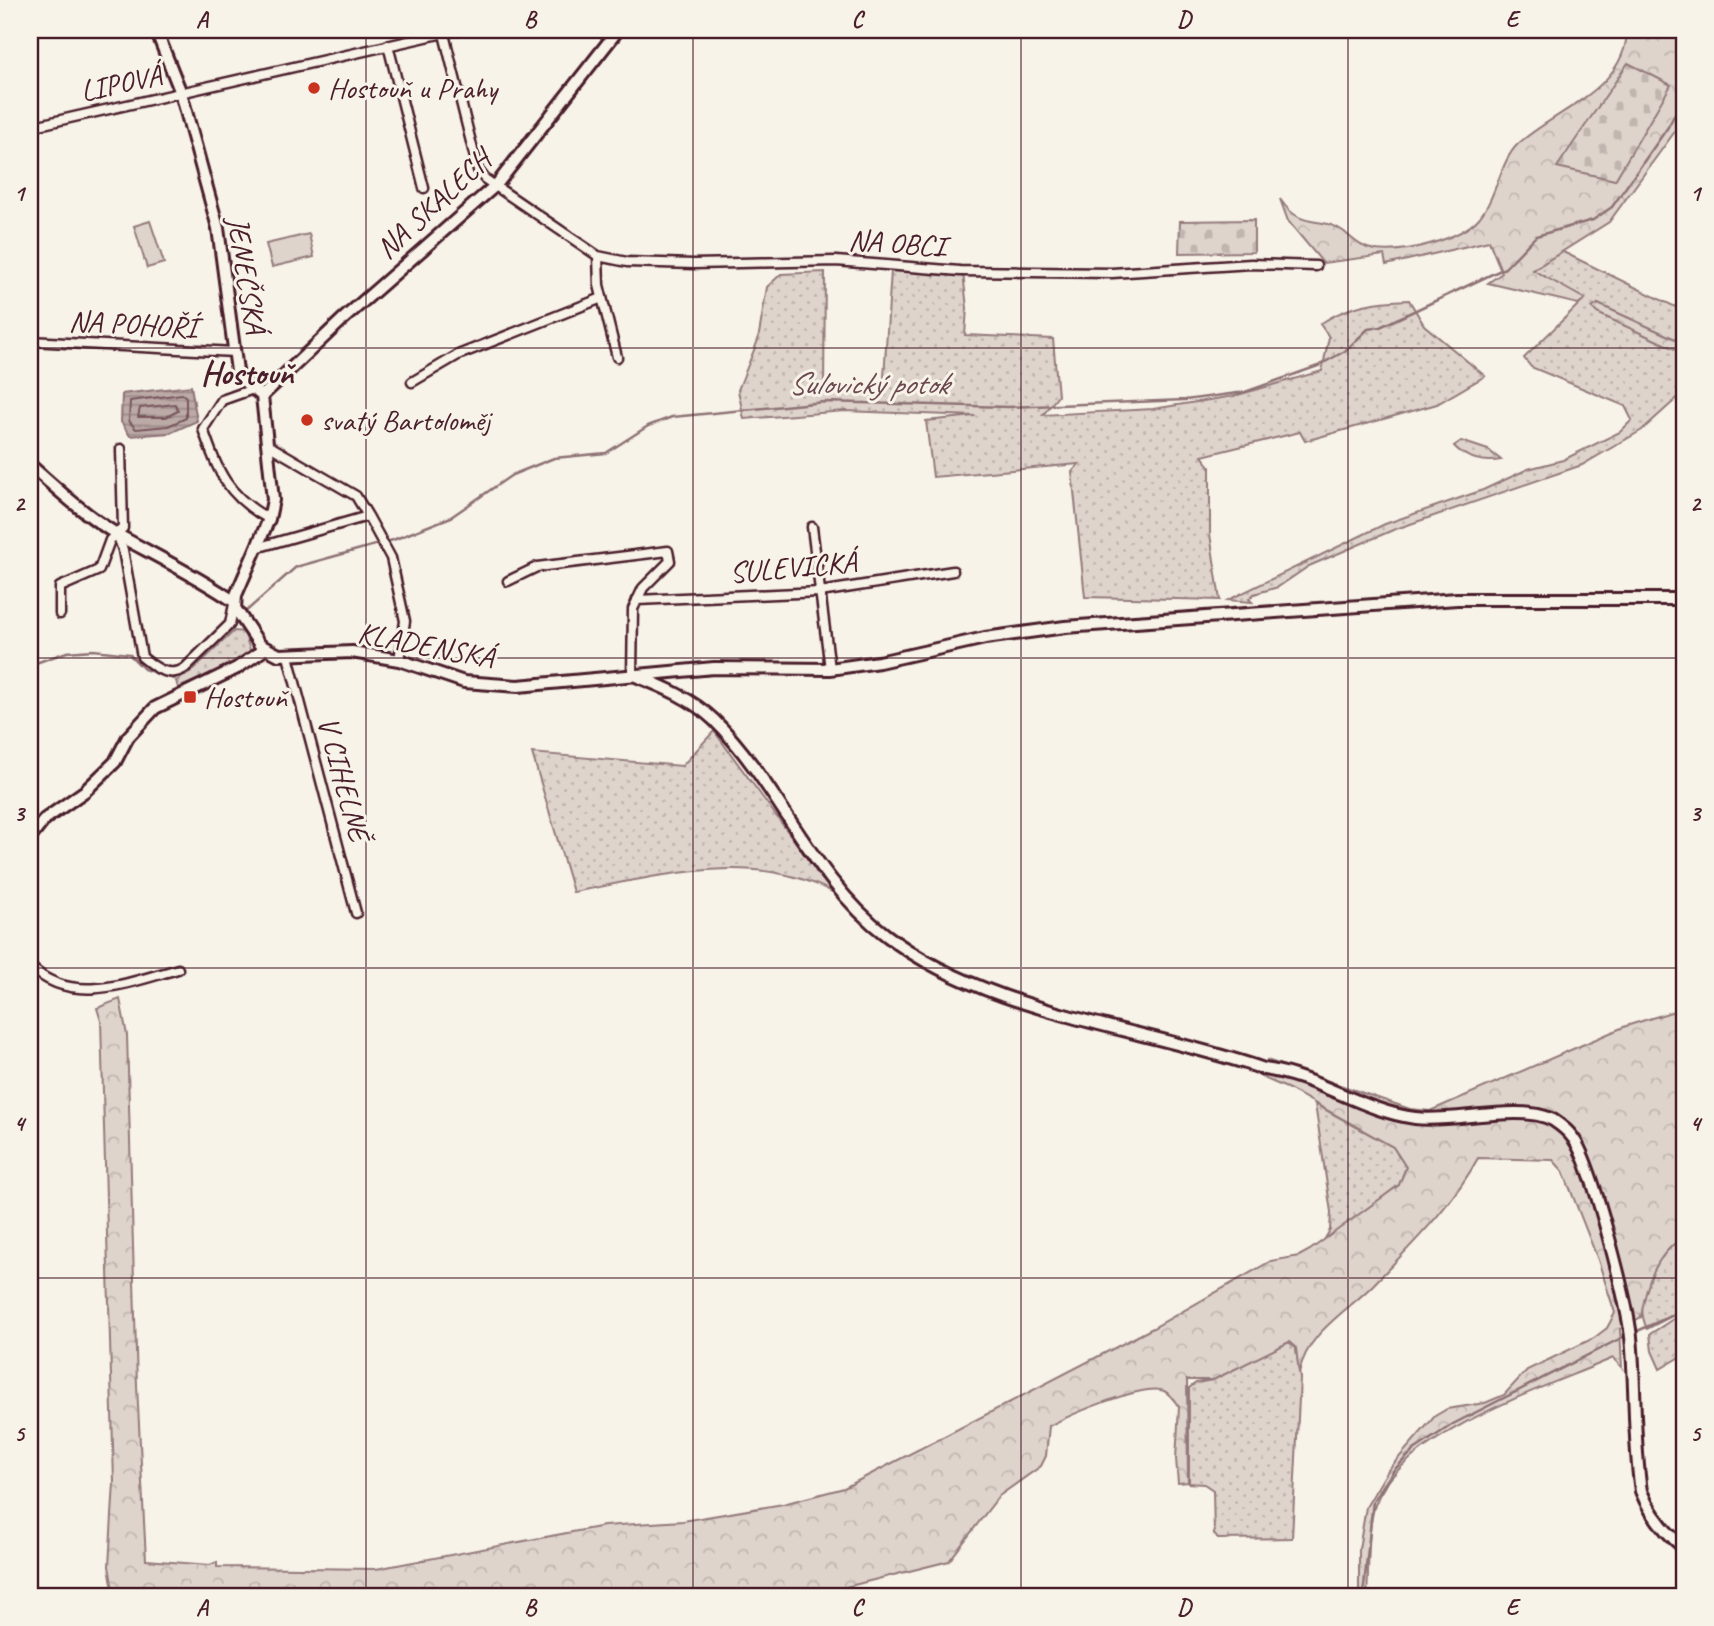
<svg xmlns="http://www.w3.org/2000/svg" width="1714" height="1626" viewBox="0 0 1714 1626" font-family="Caveat,sans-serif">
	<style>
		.green { fill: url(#green-dots); stroke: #947a7c; stroke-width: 2 }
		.forest { fill: url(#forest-crowns); stroke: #947a7c; stroke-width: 2 }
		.cemetery { fill: url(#cemetery-stones); stroke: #947a7c; stroke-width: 2 }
		.pitch { fill: #ded4cc; stroke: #947a7c; stroke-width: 2 }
		.water { fill: url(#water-rules); stroke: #8e7275; stroke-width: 2 }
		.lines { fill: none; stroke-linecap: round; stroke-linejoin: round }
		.shore { stroke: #78575d; stroke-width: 2 }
		.stream { stroke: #8e7275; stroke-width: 2.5 }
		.street-casing { stroke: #4a1f2b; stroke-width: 13 }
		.secondary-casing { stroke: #4a1f2b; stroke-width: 16 }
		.street { stroke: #f7f3e8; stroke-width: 8 }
		.secondary { stroke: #f7f3e8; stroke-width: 10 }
		.grid { fill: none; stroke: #4a1f2b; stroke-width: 2; stroke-opacity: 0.55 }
		.poi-dot { fill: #c8321e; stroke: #f7f3e8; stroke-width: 2.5 }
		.labels { text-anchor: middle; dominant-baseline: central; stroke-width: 6; stroke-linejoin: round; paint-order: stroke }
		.street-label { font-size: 30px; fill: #4a1f2b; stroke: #f7f3e8 }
		.poi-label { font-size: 30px; fill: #4a1f2b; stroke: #f7f3e8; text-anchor: start }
		.water-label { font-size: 32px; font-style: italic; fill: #6c4950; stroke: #f7f3e8 }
		.quarter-label { font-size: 33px; font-weight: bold; fill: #4a1f2b; stroke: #f7f3e8 }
		.neatline { fill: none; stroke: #4a1f2b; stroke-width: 2.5 }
		.grid-label { font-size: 23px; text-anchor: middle; font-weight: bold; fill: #4a1f2b }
	</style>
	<defs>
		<pattern id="green-dots" width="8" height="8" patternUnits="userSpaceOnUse" patternTransform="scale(1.75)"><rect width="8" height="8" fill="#ded4cc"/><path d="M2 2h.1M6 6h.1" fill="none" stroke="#c0b6af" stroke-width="1.8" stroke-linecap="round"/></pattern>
		<pattern id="forest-crowns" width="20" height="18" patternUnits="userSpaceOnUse" patternTransform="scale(1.75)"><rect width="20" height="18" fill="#ded4cc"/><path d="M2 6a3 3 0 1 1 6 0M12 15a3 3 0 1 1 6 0" fill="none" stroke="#c0b6af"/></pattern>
		<pattern id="cemetery-stones" width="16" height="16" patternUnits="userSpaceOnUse" patternTransform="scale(1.75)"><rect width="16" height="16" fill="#ded4cc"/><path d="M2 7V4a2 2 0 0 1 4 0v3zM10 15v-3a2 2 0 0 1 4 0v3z" fill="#c0b6af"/></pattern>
		<pattern id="water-rules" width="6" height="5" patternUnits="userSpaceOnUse" patternTransform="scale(1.75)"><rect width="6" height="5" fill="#bcaaa7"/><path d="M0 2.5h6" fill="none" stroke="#9b8a88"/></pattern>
	</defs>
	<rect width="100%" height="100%" fill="#f7f3e8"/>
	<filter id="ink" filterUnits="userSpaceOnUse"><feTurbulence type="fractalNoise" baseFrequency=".0143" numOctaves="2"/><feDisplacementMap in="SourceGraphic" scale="14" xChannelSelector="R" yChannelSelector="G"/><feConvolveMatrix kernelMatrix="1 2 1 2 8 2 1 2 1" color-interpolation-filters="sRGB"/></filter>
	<g filter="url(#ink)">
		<path class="green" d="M1561,251L1684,311V343L1598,304L1597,313L1684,353V392L1642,430L1582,465L1393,530L1309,566L1278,587L1254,594L1249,599L1252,602L1228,600L1385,524L1483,490L1528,469L1563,460L1620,432L1632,420L1625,406L1531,367L1524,358L1584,299L1532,271Z
			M891,271L963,273L967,308L965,335L1053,339L1058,396L1043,415L1153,409L1234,396L1322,371L1329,337L1320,324C1348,305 1376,301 1409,300L1424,325L1485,376L1437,404L1305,441L1300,432L1202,456L1210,466V534L1220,600L1085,597L1072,472L1079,464L933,477L926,421L975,416L845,411L744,419L738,390L758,340L767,287L781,274L825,272L824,389L883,392Z
			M1461,441L1488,450L1501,460C1484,463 1466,459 1454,446Z
			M234,631L244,632L251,653L234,665L178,688L176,681L190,673Z
			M714,731L832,892C755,849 655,877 573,892L532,753L682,766Z
			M1315,1104L1393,1147L1406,1167L1399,1185L1323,1242L1330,1230L1331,1212Z
			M1684,1237V1310L1647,1329C1632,1298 1656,1253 1684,1237Z
			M1684,1312V1355L1660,1369L1652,1351L1650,1334Z
			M1289,1342L1296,1348L1300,1378L1292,1538L1218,1539L1214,1534L1213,1490L1204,1484L1189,1483V1388L1196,1383L1213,1380Z"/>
		<path class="forest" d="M1627,30H1684V119L1609,222L1533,270L1585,299L1578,304L1488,283L1502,273L1489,241L1386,265L1384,255L1323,263L1288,221L1280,199C1302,232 1322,215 1343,231C1353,239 1361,248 1375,250C1403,254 1460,240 1479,218C1497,197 1500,161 1518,144C1556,109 1626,90 1627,30Z
			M1598,304L1684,343V353L1597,313L1592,308Z
			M120,999L127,1035L137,1386L146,1560L210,1565L217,1562V1567L376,1569L604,1526L683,1521L783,1504L844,1488L1153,1328L1271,1261L1299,1256L1310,1250L1399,1185L1406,1167L1393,1147L1289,1089L1261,1077L1267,1060L1410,1109L1430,1111L1626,1026L1684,1008V1237C1655,1254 1646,1285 1641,1317L1620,1329L1622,1368L1613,1358C1548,1387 1400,1433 1375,1505C1367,1529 1369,1570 1367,1596H1359V1549L1366,1507L1388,1470L1435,1416L1447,1409L1485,1403L1504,1395L1527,1370L1594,1338L1607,1328L1615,1313L1598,1260L1563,1171L1553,1160L1478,1158C1453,1205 1410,1246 1374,1284C1347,1312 1307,1332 1299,1373L1296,1348L1289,1342L1213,1380H1187L1188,1482L1178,1483L1176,1459L1179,1407C1175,1401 1170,1394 1164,1391C1144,1382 1068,1416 1049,1426L1046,1456L1041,1466L999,1496L949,1561L810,1596H114L109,1566L114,1482L101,1021L97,1008Z"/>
		<path class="cemetery" d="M1628,63L1671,85L1615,180L1557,167Z
			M1254,220V252L1179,253L1180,221Z"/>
		<path class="pitch" d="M150,221L164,263L147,268L134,226Z
			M309,234L314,257L272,267L266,244Z"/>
		<path class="water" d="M191,386L197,421L170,433L130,436L121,422L122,394Z"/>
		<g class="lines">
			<path class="shore" d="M182,394L186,397V418L168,426L136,429L129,421L130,401Z
				M175,404L178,411L166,417H138L140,408Z"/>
			<path class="stream" d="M242,615L296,567L393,540L451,517L512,475L554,458L606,453L648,426L672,417L824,402L1008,407L1185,400L1245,392L1318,366L1345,351L1368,329L1380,327L1505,268L1536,236L1593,220L1612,207L1668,127L1684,97
				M221,638L238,620
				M30,665L67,652L93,650L129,654L144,669L174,679L179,675
				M1633,1333L1684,1310
				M1363,1596L1373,1501L1394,1470L1414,1450L1453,1424L1627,1335"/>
			<defs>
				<path id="street" d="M443,30L478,170L485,179L598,256L627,262L694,264L836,261L960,271L1112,273L1251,264L1316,266
					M388,45L424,188
					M30,127L457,30
					M598,256L599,285L617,357
					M30,341L234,352
					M412,382L458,355L602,298
					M256,388L222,400L203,429C218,472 227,496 269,519
					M268,445L356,496L368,516L391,558L405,621L399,660
					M812,527L830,669
					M117,534L123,550L142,657C154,667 169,679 185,668L230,624L234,604
					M256,548L368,516
					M508,581L537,567L668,551L670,561L643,588L633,609L632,674
					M637,600L820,592L953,571
					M60,614V587L99,570L110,540L123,528L121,449
					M288,656L356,913
					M30,966C71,1007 130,982 178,969"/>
				<path id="secondary" d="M156,30L181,93L218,228L237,371L240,378L262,396L273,500L269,519L236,595L235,608L260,645L279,655L352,652L399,660L464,682L518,686L714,668L830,669L879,662L985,638L1065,627L1457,599H1684
					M262,396L342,320L497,184L618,30
					M30,465C58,490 85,515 118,535C158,557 197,576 235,602
					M636,676C664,687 692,699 714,720C779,784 812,879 886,935C988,1014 1143,1027 1264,1069C1317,1076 1362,1111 1415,1118C1453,1123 1521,1103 1553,1120C1559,1124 1569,1132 1573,1138C1592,1162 1627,1302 1631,1337C1636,1388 1633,1440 1641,1491C1650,1514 1665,1532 1684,1548
					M30,838L45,819L85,791L115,762L128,737L155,708L237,668L265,649"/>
			</defs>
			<use href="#street" class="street-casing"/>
			<use href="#secondary" class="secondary-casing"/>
			<use href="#street" class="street"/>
			<use href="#secondary" class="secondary"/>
		</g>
	</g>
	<path class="grid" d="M366,30V1596M693,30V1596M1021,30V1596M1348,30V1596M30,348H1684M30,658H1684M30,968H1684M30,1278H1684"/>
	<g class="poi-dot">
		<circle cx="314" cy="88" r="7"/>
		<circle cx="307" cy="420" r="7"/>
		<rect x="183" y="690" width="14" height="14" rx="3.5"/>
	</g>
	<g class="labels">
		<g class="street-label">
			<text transform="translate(121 83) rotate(-12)">LIPOVÁ</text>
			<text transform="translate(433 204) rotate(-43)">NA SKALECH</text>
			<text transform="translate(897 243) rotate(4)">NA OBCI</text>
			<text transform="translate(247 275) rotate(81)">JENEČSKÁ</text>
			<text transform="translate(133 324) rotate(3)">NA POHOŘÍ</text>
			<text transform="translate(793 567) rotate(-5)">SULEVICKÁ</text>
			<text transform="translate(426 645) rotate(11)">KLADENSKÁ</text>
			<text transform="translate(344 779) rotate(75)">V CIHELNĚ</text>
		</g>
		<g class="poi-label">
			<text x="328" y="88">Hostouň u Prahy</text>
			<text x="321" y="420">svatý Bartoloměj</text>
			<text x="204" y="697">Hostouň</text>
		</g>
		<g class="water-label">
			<text x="868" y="383">Sulovický potok</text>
		</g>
		<g class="quarter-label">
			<text x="247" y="373">Hostouň</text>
		</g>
	</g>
	<rect width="1714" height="1626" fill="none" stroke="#f7f3e8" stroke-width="77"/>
	<rect x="38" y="38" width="1638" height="1550" class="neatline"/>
	<g class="grid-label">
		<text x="202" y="27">A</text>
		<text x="530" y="27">B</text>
		<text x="857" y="27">C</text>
		<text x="1184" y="27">D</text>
		<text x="1512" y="27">E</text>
		<text x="19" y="201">1</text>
		<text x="1695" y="201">1</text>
		<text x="19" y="511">2</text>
		<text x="1695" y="511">2</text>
		<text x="19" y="821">3</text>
		<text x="1695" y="821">3</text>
		<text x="19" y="1131">4</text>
		<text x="1695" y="1131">4</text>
		<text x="19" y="1441">5</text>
		<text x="1695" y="1441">5</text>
		<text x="202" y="1615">A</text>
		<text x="530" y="1615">B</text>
		<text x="857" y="1615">C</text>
		<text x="1184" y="1615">D</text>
		<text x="1512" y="1615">E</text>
	</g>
</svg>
